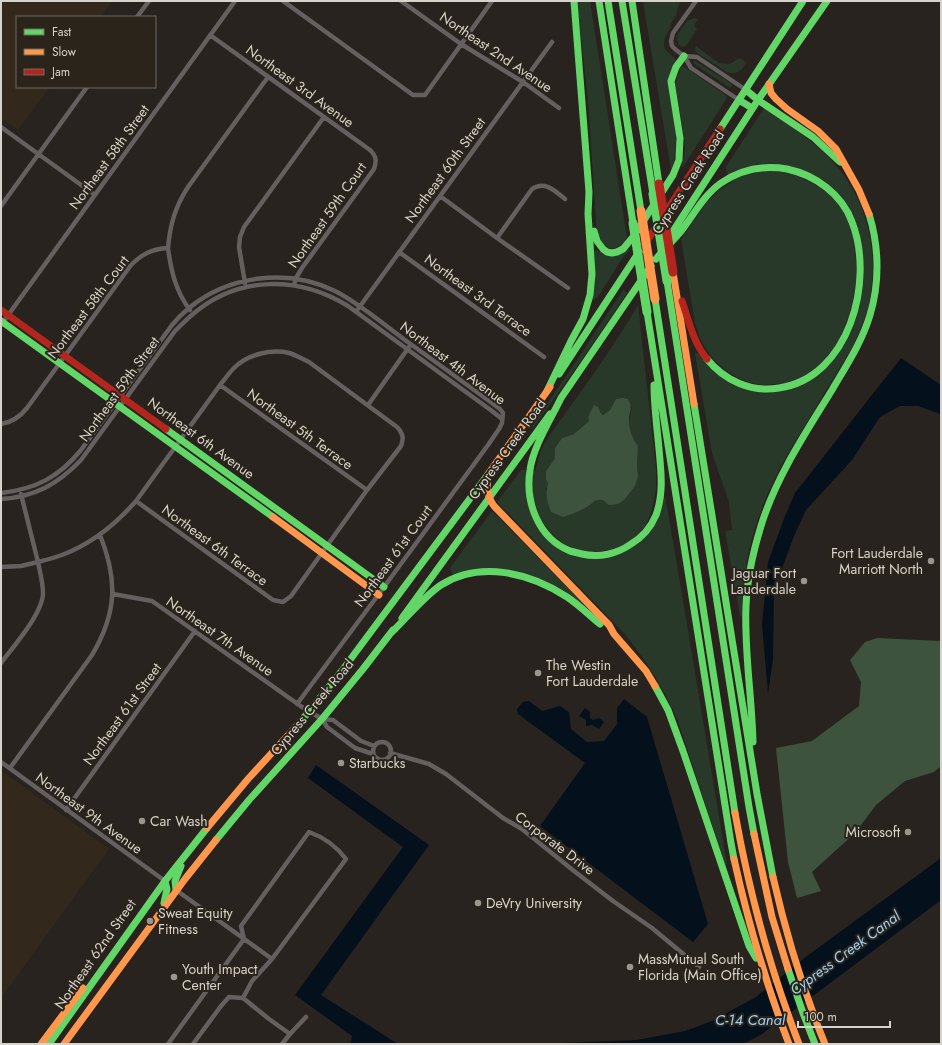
<svg xmlns="http://www.w3.org/2000/svg" width="942" height="1045" viewBox="0 0 942 1045" font-family="Jost,sans-serif">
	<style>
		.built { fill: #32281b }
		.green { fill: #293929; fill-rule: evenodd }
		.forest { fill: #3d533e }
		.water { fill: #04101c }
		.lines { fill: none; stroke-linecap: round; stroke-linejoin: round }
		.street { stroke: #655f60; stroke-width: 4.5 }
		.fast { stroke: #63d668; stroke-width: 7 }
		.slow { stroke: #ff974d; stroke-width: 7 }
		.jam { stroke: #b3261e; stroke-width: 7 }
		.fast-bridge { stroke: #63d668; stroke-width: 9 }
		.slow-bridge { stroke: #ff974d; stroke-width: 9 }
		.jam-bridge { stroke: #b3261e; stroke-width: 9 }
		.poi-dot { fill: #99958f; stroke: #2b241b; stroke-width: 1.5 }
		.labels { text-anchor: middle; dominant-baseline: central; stroke-width: 4; stroke-linejoin: round; paint-order: stroke }
		.street-label { font-size: 14px; fill: #d6d2cc; stroke: #2b241b }
		.poi-label { font-size: 14px; fill: #d6d2cc; stroke: #2b241b; text-anchor: start }
		.water-label { font-size: 15px; font-style: italic; fill: #9ad0f8; stroke: #2b241b }
	</style>
	<rect width="100%" height="100%" fill="#28231e"/>
	<path class="built" d="M1,1H112L101,17H17V87H50L18,130L1,118Z
		M1,770L109,849L1,998Z"/>
	<path class="green" d="M577,1H590L627,238C614,253 608,252 597,235L588,100Z
		M643,1H681L679,4L676,15L670,25L671,27C666,35 659,45 669,53C671,56 674,56 676,60L675,64L676,155L671,170Z
		M694,18L698,19L694,25L695,27L697,29L686,46L683,47L679,45L677,40L678,34L687,21Z
		M696,46L697,47L719,63L730,64L738,59H742L746,63C742,71 736,75 727,72L697,53L695,49Z
		M695,61L732,84V87L730,88L694,64L693,62Z
		M683,66L724,94L727,97L725,101L683,167H682L685,149L684,138L675,83L681,67Z
		M764,108C784,122 805,135 823,152C860,186 877,235 872,284C871,294 869,305 866,314C862,326 857,337 852,348C836,373 821,399 806,424C790,450 774,476 763,505C749,540 742,578 742,616H740L725,531L732,530L729,502L712,453L695,353H698L706,363L760,392L822,373L861,296L849,208L791,166L728,175L726,170V167Z
		M770,170L793,174L824,189L841,206L852,228L856,254V284L850,313L838,342L828,356L809,374L798,379L788,383L762,385L750,383L738,378L724,369L714,360L706,349L700,338L695,323L681,239L706,203L719,190L732,182L731,180L740,176Z
		M629,249V251L621,260L598,297L592,301L594,251L597,250L600,252Z
		M623,290L627,293C596,339 565,385 532,429H531L540,414L573,366Z
		M638,305L656,468V490L652,509L646,525L638,536L616,549L591,552L576,549L566,545L557,538L548,530L541,520L532,496V471H535L541,450L547,439C578,395 611,352 638,305ZM616,399L632,407C628,421 629,434 638,446L637,466L638,476L603,500H596C587,509 575,513 563,517L546,490L548,483L546,471L555,458V448L562,438L574,434L589,421L588,417L591,412H600L603,415L610,410Z
		M521,470H526L532,518L573,555L623,552L661,512L665,496C687,619 706,742 727,864H725L678,721C664,689 646,660 624,633L497,502Z
		M492,511L585,605L521,572L453,575L450,568Z"/>
	<path class="forest" d="M623,398L628,399C633,409 630,409 629,418C629,429 632,438 638,446L637,466L638,476L635,486L624,500L618,504L609,505L603,500H596C586,509 576,513 563,517L551,512C547,502 545,494 548,483L546,479V471L555,458V448L562,438L574,434L589,421L588,417L594,405L598,407L600,412L603,415L610,410L616,399Z
		M877,638L941,641V766L934,772L905,781L876,805L855,833L812,872L821,891L797,898L788,862L776,748L812,741L859,706L861,682L850,660L865,642Z"/>
	<path class="water" d="M901,358L941,385V415L938,413L918,406H900L880,417L852,460L806,510L794,536L780,574L774,582L773,660L768,693L762,625L768,562L785,516L795,493Z
		M624,699L647,717L708,924L693,942L540,826L585,763L518,714L517,709L523,702L529,701L542,711L560,706L569,712L571,729L587,742L604,741L617,724V708Z
		M585,708L590,712V718L593,720L599,718L604,722L599,729L592,725L586,726V720L579,716Z
		M316,765L429,845L321,995L398,1044H350L352,1036L295,995L403,847L308,778Z
		M941,858V900L762,1034L743,1044H536L637,1040L685,1031L712,1021L756,997L807,956Z"/>
	<g class="lines">
		<path class="street" d="M283,1L413,95H425L492,1
			M401,1L461,44L523,82L559,108
			M696,1L673,33L671,41L672,46L676,50L684,56L691,68L739,100
			M137,17L149,1
			M210,35L370,150C376,156 377,160 374,169L302,268L296,278L294,285
			M684,56L697,57L746,90
			M1,127L95,195
			M440,196L497,238L568,288
			M1,206L87,87
			M497,238L532,189C545,180 555,191 565,199
			M168,248C171,271 176,292 190,310
			M399,252L544,357
			M245,283L239,247L240,237L244,227L324,117
			M358,309L552,42
			M1,325L235,1
			M220,385L367,490
			M368,405L409,347
			M1,424C12,422 20,417 27,408L131,265C142,254 152,249 168,248C170,225 175,207 188,187L268,77
			M1,493C36,489 59,477 81,450L172,325C177,319 183,313 189,308C229,275 288,268 335,291C359,303 383,324 405,340C437,363 469,386 500,409L503,413L502,423L499,429L488,445L384,587L297,704
			M1,499C35,497 58,484 81,460L175,331C181,325 187,319 193,314C239,275 299,276 348,306L492,411L502,419
			M1,567L21,566L38,562L21,494
			M113,594L152,601L302,707L322,719L333,720L361,741L374,746
			M1,663C13,647 43,613 43,593C43,583 40,572 38,562C46,560 54,558 62,555C91,544 116,524 136,501L220,385C225,379 229,373 234,368C248,354 271,349 289,353C296,355 302,359 309,362L397,427C403,433 404,438 401,446L367,490L291,596L283,602L273,600L136,501
			M322,719L327,727L355,748L373,754
			M373 751a9 9 0 1 1 18 0a9 9 0 1 1-18 0Z
			M390,753L429,764L446,774L503,818L522,829L574,871L613,901L652,928L699,967
			M1,762L165,881
			M10,768L92,655C117,613 118,580 100,535
			M66,810L195,631
			M176,890L272,959
			M168,1044L244,939L241,926L309,832C323,837 337,847 346,859L272,959L252,981L243,998
			M193,1044L221,1006L229,997L243,998L269,1019L290,1034
			M282,1044L290,1034L306,1017"/>
		<path class="fast" d="M599,1L633,223
			M608,1L641,211
			M622,1L653,194
			M632,1L659,184
			M746,90L758,100
			M739,100L752,108
			M758,100L813,137L840,162
			M720,129L803,1
			M594,231L597,241L603,249L607,252L612,253L617,252L623,249L633,237L673,175L679,160L680,138L671,81L676,67L684,56
			M666,242L758,100L827,1
			M656,259C664,249 674,240 682,230C694,214 704,195 721,183C740,170 763,165 787,169C815,175 842,194 852,222C875,281 849,378 779,388C751,393 724,380 707,359
			M667,281L749,807L754,834
			M655,299L735,813
			M647,312L731,843L734,859
			M1,321L273,517
			M559,374L639,252
			M547,391L571,341L583,319L590,295L592,274L588,214L589,192L574,1
			M561,398L651,266
			M561,398C551,419 533,447 530,470C525,502 538,538 570,551C574,552 578,553 582,554C599,558 617,554 631,544C643,537 651,527 656,515C664,493 661,471 659,449C657,427 654,406 654,385
			M694,404L757,794L773,877
			M166,429L384,587
			M402,618L550,414
			M390,634C406,619 423,597 441,585C480,560 530,573 567,597C579,605 589,615 600,624
			M655,686L668,710L683,751L749,946L756,958
			M302,720L341,672L489,473
			M753,742C752,697 744,651 746,606C747,579 753,552 761,526C776,477 805,434 832,390C846,366 862,342 870,315C880,282 879,246 869,214
			M216,840L249,800L322,719L363,669L393,630
			M176,890L175,881L181,866
			M164,903L167,889L165,881
			M788,969L803,1013L815,1044
			M49,1044L165,881L207,828"/>
		<path class="slow" d="M769,84L771,93L776,99L787,109L818,131L836,149L859,190L869,214
			M673,272L694,404
			M489,473L550,387
			M489,473C486,486 486,495 494,506L609,625L614,634L646,671L655,686
			M273,517L379,595
			M735,813C749,892 770,969 799,1044
			M207,828L248,779L302,720
			M754,834L772,917L788,969
			M734,859C748,922 766,984 789,1044
			M773,877C786,934 803,990 825,1044
			M41,1044L83,988
			M64,1044L185,879L216,840"/>
		<path class="jam" d="M645,244L720,129
			M682,301C689,321 693,342 707,359
			M1,310L166,429"/>
		<path class="fast-bridge" d="M653,194L667,281
			M633,223L647,312"/>
		<path class="slow-bridge" d="M641,211L655,299"/>
		<path class="jam-bridge" d="M659,184L673,272"/>
	</g>
	<g class="poi-dot">
		<circle cx="931" cy="561" r="4"/>
		<circle cx="804" cy="581" r="4"/>
		<circle cx="538" cy="673" r="4"/>
		<circle cx="341" cy="763" r="4"/>
		<circle cx="142" cy="821" r="4"/>
		<circle cx="908" cy="832" r="4"/>
		<circle cx="478" cy="903" r="4"/>
		<circle cx="150" cy="921" r="4"/>
		<circle cx="630" cy="967" r="4"/>
		<circle cx="174" cy="977" r="4"/>
	</g>
	<g class="labels">
		<g class="street-label">
			<text transform="translate(496 52) rotate(34)">Northeast 2nd Avenue</text>
			<text transform="translate(300 86) rotate(36)">Northeast 3rd Avenue</text>
			<text transform="translate(109 157) rotate(-54)">Northeast 58th Street</text>
			<text transform="translate(445 170) rotate(-54)">Northeast 60th Street</text>
			<text transform="translate(688 182) rotate(-57)">Cypress Creek Road</text>
			<text transform="translate(327 215) rotate(-55)">Northeast 59th Court</text>
			<text transform="translate(478 295) rotate(36)">Northeast 3rd Terrace</text>
			<text transform="translate(88 307) rotate(-53)">Northeast 58th Court</text>
			<text transform="translate(453 363) rotate(37)">Northeast 4th Avenue</text>
			<text transform="translate(119 389) rotate(-54)">Northeast 59th Street</text>
			<text transform="translate(300 429) rotate(36)">Northeast 5th Terrace</text>
			<text transform="translate(201 438) rotate(36)">Northeast 6th Avenue</text>
			<text transform="translate(507 449) rotate(-54)">Cypress Creek Road</text>
			<text transform="translate(215 545) rotate(36)">Northeast 6th Terrace</text>
			<text transform="translate(393 556) rotate(-54)">Northeast 61st Court</text>
			<text transform="translate(220 636) rotate(35)">Northeast 7th Avenue</text>
			<text transform="translate(312 707) rotate(-50)">Cypress Creek Road</text>
			<text transform="translate(122 714) rotate(-54)">Northeast 61st Street</text>
			<text transform="translate(89 813) rotate(36)">Northeast 9th Avenue</text>
			<text transform="translate(555 843) rotate(37)">Corporate Drive</text>
			<text transform="translate(95 954) rotate(-55)">Northeast 62nd Street</text>
		</g>
		<g class="poi-label">
			<text x="923" y="553" text-anchor="end">Fort Lauderdale<tspan x="923" dy="16">Marriott North</tspan></text>
			<text x="796" y="573" text-anchor="end">Jaguar Fort<tspan x="796" dy="16">Lauderdale</tspan></text>
			<text x="546" y="665">The Westin<tspan x="546" dy="16">Fort Lauderdale</tspan></text>
			<text x="349" y="763">Starbucks</text>
			<text x="150" y="821">Car Wash</text>
			<text x="900" y="832" text-anchor="end">Microsoft</text>
			<text x="486" y="903">DeVry University</text>
			<text x="158" y="913">Sweat Equity<tspan x="158" dy="16">Fitness</tspan></text>
			<text x="638" y="959">MassMutual South<tspan x="638" dy="16">Florida (Main Office)</tspan></text>
			<text x="182" y="969">Youth Impact<tspan x="182" dy="16">Center</tspan></text>
		</g>
		<g class="water-label">
			<text transform="translate(845 953) rotate(-36)">Cypress Creek Canal</text>
			<text x="750" y="1020">C-14 Canal</text>
		</g>
	</g>
	<rect width="942" height="1045" fill="none" stroke="#d6d2cc" stroke-width="4"/>
	<rect x="16" y="16" width="140" height="72" fill="#2b241b" stroke="#6f6a62"/>
	<rect x="24" y="29" width="20" height="6" fill="#63d668" stroke="#6f6a62"/>
	<text x="52" y="36" font-size="12" fill="#d6d2cc">Fast</text>
	<rect x="24" y="49" width="20" height="6" fill="#ff974d" stroke="#6f6a62"/>
	<text x="52" y="56" font-size="12" fill="#d6d2cc">Slow</text>
	<rect x="24" y="69" width="20" height="6" fill="#b3261e" stroke="#6f6a62"/>
	<text x="52" y="76" font-size="12" fill="#d6d2cc">Jam</text>
	<path d="M798 1021v6h92v-6" fill="none" stroke="#d6d2cc" stroke-width="2"/>
	<text x="804" y="1021" font-size="12" fill="#d6d2cc" stroke="#2b241b" stroke-width="3" paint-order="stroke">100 m</text>
</svg>
